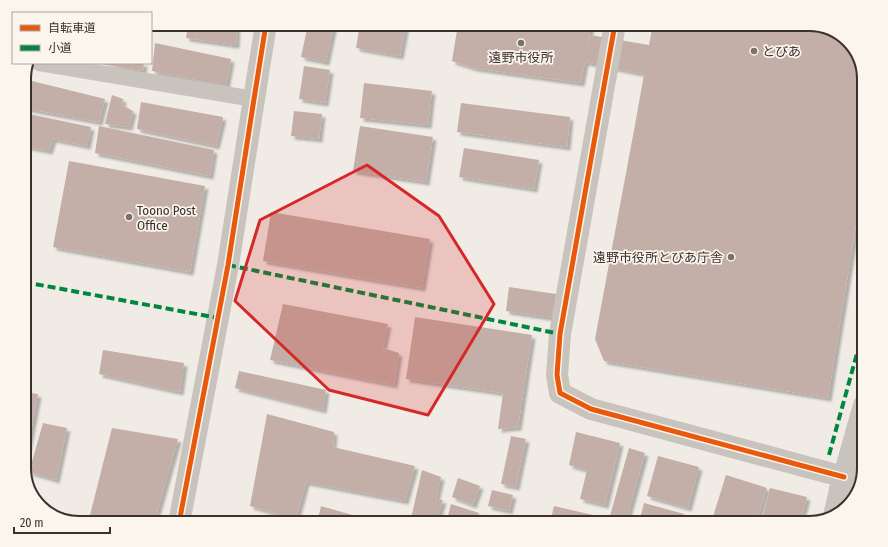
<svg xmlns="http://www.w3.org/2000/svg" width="888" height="547" viewBox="0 0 888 547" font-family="'Fira Sans Condensed','Noto Sans JP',sans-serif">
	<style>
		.building { fill: #c3afa7; filter: url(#shadow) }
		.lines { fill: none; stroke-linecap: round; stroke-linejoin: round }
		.service { stroke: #c9c3be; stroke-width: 16 }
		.minor { stroke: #c9c3be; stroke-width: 22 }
		.tertiary { stroke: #c9c3be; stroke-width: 22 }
		.quiet { stroke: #00873e; stroke-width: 4; stroke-dasharray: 8 4; stroke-linecap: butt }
		.cycleway-casing { stroke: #fbf5ee; stroke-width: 8 }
		.cycleway { stroke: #e8590c; stroke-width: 5 }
		.marked { fill: #d62828; fill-opacity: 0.2; stroke: #d62828; stroke-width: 3; stroke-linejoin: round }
		.poi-dot { fill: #7a716c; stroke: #fbf5ee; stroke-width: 1.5 }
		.labels { text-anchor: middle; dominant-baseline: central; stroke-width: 3.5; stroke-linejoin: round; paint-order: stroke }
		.poi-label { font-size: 13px; fill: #3b302b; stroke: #fbf5ee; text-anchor: start }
		.rim { fill: none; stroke: #3b302b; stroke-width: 2 }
	</style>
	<defs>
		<filter id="shadow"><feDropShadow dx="3.5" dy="3.5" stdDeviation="1" flood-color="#0004"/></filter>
	</defs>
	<rect width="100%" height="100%" fill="#f0ebe5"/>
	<path class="building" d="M188,24H237L236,45L186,38Z
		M308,24H334L326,62L301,57Z
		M360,24H406L400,56L356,48Z
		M458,24H591L587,50L590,35L649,45L653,24H809L836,32L856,52L864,76V175L828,398L604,361L595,339L635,125L644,74L585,62L581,83L474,68L452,61Z
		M155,43L231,59L226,86L152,71Z
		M100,63H144L143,71L100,64Z
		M304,66L330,70L325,103L299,99Z
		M24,79L105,99L99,122L24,108Z
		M364,83L432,91L428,125L360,118Z
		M112,95L123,99L122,105L133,111L129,127L105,124Z
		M141,102L223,117L216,146L137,129Z
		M461,103L570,117L567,147L457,132Z
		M294,111L322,114L319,139L291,136Z
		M24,113L91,127L87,146L53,139L49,151L24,146Z
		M99,126L214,150L210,176L95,153Z
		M360,126L433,137L426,182L353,171Z
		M464,148L539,160L534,189L459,177Z
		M69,161L205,186L190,272L53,247Z
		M271,212L430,239L422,288L263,261Z
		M509,287L556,294L553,318L506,311Z
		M283,304L388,324L383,348L399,353L394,385L270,360Z
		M415,317L532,335L518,427L498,429L503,393L406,379Z
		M103,350L184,363L180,392L99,374Z
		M239,371L326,390L323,410L235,388Z
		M24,392L38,394L25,463H24Z
		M267,414L334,432L333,447L415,466L405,501L306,482L296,519L250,506Z
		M43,423L67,428L56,480L29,472Z
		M112,428L178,439L154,523H88Z
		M576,432L620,443L605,505L580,499L587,470L569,465Z
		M511,436L526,439L516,487L501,484Z
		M629,448L645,453L626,521L610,516Z
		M658,456L699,467L688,508L647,496Z
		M422,470L441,477L436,499L443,500L436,523H410Z
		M726,475L767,488L756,523H711Z
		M458,478L480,486L473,505L452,497Z
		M770,488L807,497L800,523H761Z
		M492,490L513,495L509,511L488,506Z
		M644,503L684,514L682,523H639Z
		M451,504L479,513L476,523H446Z
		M321,506L380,523H317Z
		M554,506L606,518L605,523H550Z"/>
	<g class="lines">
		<path class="service" d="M39,63L254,99"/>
		<path class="minor" d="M615,24L560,334L557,375L560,393L591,409L844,477
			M840,490L857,495
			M179,523L228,265L254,99L266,24"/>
		<path class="tertiary" d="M834,516L840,490L864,405"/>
		<path class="quiet" d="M228,265L560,334
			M24,282L218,318
			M829,455L864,328"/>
		<defs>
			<path id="cycleway" d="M615,24L560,334L557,375L560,393L591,409L844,477
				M179,523L228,265L254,99L266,24"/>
		</defs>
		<use href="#cycleway" class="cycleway-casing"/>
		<use href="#cycleway" class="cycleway"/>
	</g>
	<path class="marked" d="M367,165L439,216L494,304L428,415L329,390L235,301L260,220Z"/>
	<g class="poi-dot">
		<circle cx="521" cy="43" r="4"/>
		<circle cx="754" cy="51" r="4"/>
		<circle cx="129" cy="217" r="4"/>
		<circle cx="731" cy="257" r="4"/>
	</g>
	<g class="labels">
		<g class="poi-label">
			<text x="762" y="51">とぴあ</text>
			<text x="521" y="57" text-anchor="middle">遠野市役所</text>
			<text x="137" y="210">Toono Post<tspan x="137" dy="15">Office</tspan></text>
			<text x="723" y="257" text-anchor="end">遠野市役所とぴあ庁舎</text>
		</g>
	</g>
	<path d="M0 0H888V547H0ZM79 31H809A48 48 0 0 1 857 79V468A48 48 0 0 1 809 516H79A48 48 0 0 1 31 468V79A48 48 0 0 1 79 31Z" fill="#fbf5ee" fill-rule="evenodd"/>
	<path class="rim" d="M79 31H809A48 48 0 0 1 857 79V468A48 48 0 0 1 809 516H79A48 48 0 0 1 31 468V79A48 48 0 0 1 79 31Z"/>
	<rect x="12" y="12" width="140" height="52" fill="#fbf5ee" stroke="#aea6a0"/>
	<rect x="20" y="25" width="20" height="6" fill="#e8590c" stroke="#aea6a0"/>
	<text x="48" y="32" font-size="12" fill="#3b302b">自転車道</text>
	<rect x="20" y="45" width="20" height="6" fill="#00873e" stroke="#aea6a0"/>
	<text x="48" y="52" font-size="12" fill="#3b302b">小道</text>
	<path d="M14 527v6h96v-6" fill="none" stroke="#3b302b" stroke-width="2"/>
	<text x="20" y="527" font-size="12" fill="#3b302b" stroke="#fbf5ee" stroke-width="3" paint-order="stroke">20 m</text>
</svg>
